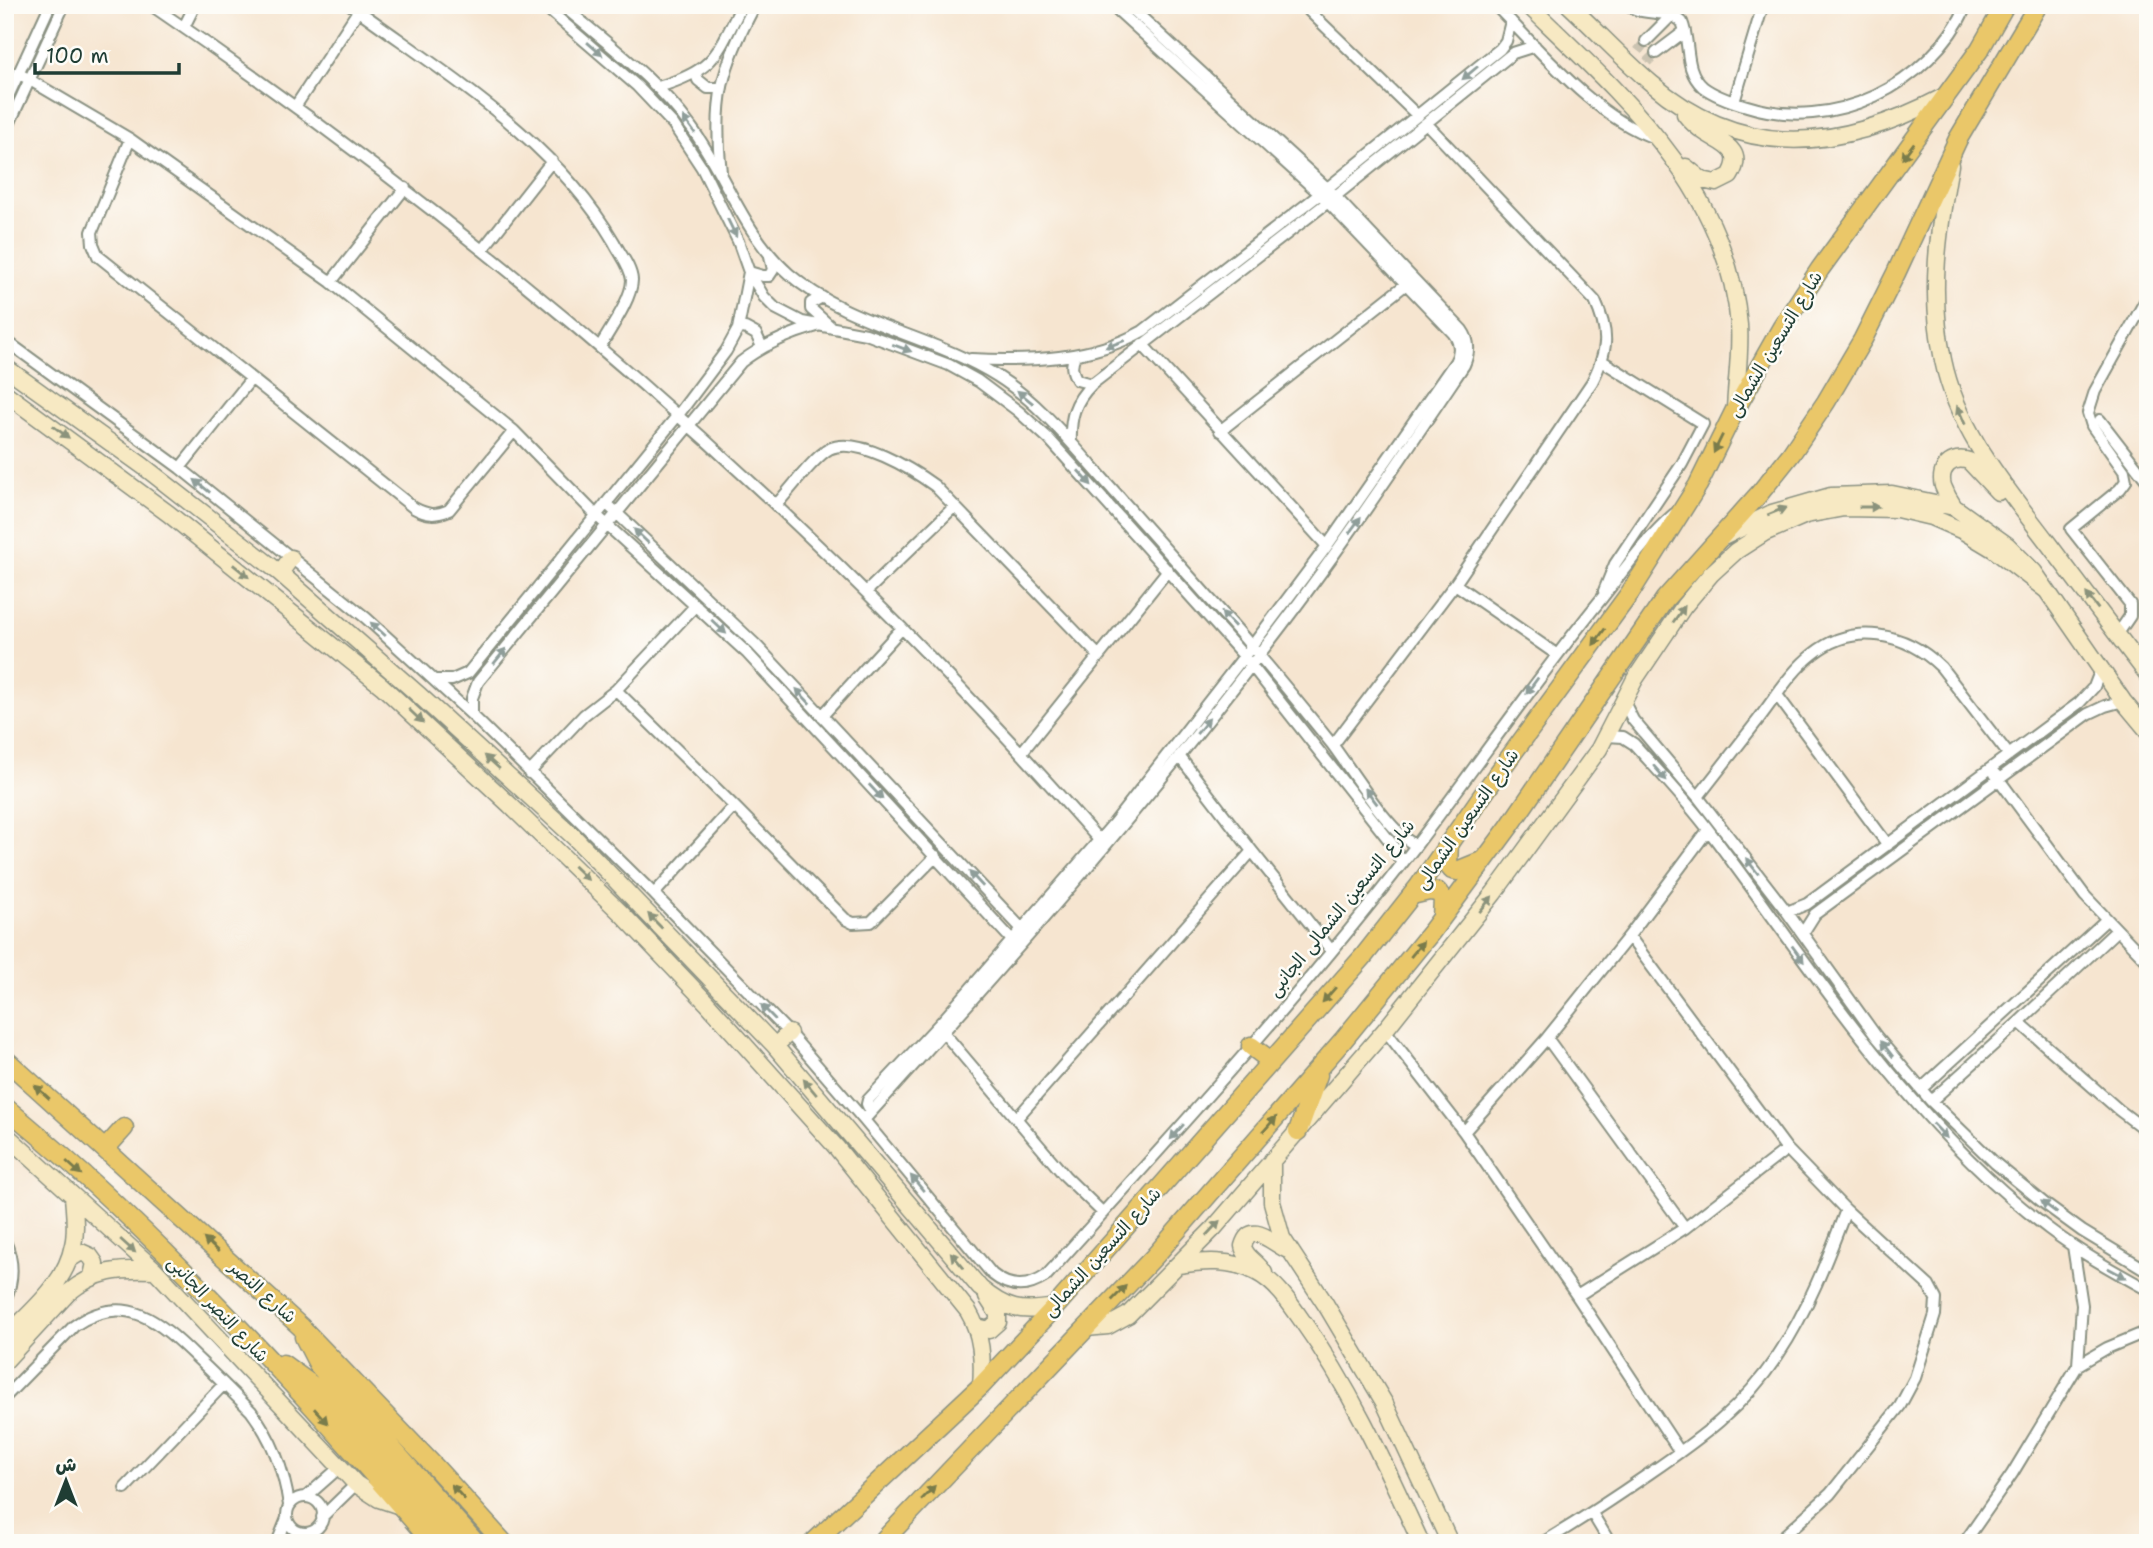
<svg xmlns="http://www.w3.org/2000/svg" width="2153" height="1548" viewBox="0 0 2153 1548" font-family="'Shantell Sans','Playpen Sans Arabic',sans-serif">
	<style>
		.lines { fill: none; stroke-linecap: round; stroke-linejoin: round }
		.street-tunnel { stroke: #cbc3b1; stroke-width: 10; stroke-dasharray: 10 5; stroke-linecap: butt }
		.street-casing { stroke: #8a9182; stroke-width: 14 }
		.secondary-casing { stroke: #8a9182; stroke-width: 19 }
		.primary-casing { stroke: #8a9182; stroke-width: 21 }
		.street { stroke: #fff; stroke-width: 10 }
		.secondary { stroke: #f7e9c3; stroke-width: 16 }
		.primary { stroke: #eac769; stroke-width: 18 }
		.oneway { fill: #8f9e9a }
		.oneway2 { fill: #7a7b4c }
		.oneway3 { fill: #8b937c }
		.labels { text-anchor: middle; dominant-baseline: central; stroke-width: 5; stroke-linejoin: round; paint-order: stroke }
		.street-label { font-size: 18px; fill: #1f3d34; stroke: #fdfcf7 }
	</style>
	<rect width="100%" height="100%" fill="#fdfcf7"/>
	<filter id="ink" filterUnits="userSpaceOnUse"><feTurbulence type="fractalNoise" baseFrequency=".0143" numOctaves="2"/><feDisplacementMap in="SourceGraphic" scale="14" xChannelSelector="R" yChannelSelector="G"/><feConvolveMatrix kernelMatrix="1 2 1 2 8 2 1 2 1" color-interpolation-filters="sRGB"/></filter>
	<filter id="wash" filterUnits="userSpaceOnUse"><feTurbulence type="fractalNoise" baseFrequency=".00686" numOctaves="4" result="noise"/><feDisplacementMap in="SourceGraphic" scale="28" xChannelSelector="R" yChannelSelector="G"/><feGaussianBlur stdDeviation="1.57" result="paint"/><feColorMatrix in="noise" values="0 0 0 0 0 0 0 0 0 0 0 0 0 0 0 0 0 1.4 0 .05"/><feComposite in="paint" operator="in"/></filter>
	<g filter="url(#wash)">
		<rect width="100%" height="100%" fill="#f6e5d0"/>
	</g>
	<g filter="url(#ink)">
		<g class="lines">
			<path class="street-tunnel" d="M1638,51L1646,41
				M1647,62L1656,53"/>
			<defs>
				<path id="street" d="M151,5C500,243 821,522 1099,840
					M351,5C446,75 553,138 614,242C620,254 631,267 632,280C632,299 609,331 600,347
					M543,5L637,86L673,124L702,168L738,241L749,272L764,297L775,308L802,322L866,334L949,365L978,381L1018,411L1049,439L1244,656L1392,844L1402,864
					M562,5C606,43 657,79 691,127C726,174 743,234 789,274C848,325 932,335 997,376C1037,401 1067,438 1098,473C1135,515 1172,556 1208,597C1251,644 1291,693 1331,743C1349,766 1391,836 1416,845
					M1303,5L1418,116
					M1495,5C1540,50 1595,118 1655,138
					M1629,5C1645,18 1666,7 1682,22C1691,43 1683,69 1703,87C1715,96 1733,102 1747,106C1833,133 1929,86 1967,5
					M184,27L195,5
					M1646,41L1672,15
					M1656,53L1685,31
					M18,73L130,139L331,282L514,431L596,515L747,653L1012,940
					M696,74L698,80L708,88H721
					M658,87C715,70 716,56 742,5
					M1734,102L1763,5
					M5,103L50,5
					M295,107L358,11
					M5,133L64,5
					M130,139L92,232L93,244L98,256L414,508C427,515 435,516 449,510L514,431
					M721,172C713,99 721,70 755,5
					M482,250L552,161
					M331,282L405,188
					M822,297L811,303V309L832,328
					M738,329L745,328L756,334L762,347
					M5,340L180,468L366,618L472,715L654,894L789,1033L864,1120L992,1274C1009,1288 1027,1289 1046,1276C1172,1136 1300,997 1415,847C1478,764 1536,679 1602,598C1625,569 1646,538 1674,514
					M1142,344L1327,546
					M1075,355C1071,365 1071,370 1077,380L1092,384
					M971,359C1029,362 1091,360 1143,331L1320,194L1500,49L1506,41L1511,21
					M1602,361L1703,424L1682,464L1615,564L1604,591
					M2100,420L2148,482
					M1220,431L1405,285
					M1071,442C1070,418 1074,402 1092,384L1328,202L1513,53L1535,46
					M180,468L251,379
					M606,503L756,645L1022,929
					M776,505C789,491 814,457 829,449C857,435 913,470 935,486L1099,656
					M1455,584L1556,654
					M866,592L955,506
					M2117,635L2130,616V604L2071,529L2120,489L2126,481L2124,471L2092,426L2088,413L2095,391L2148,296
					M434,680H452L468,673L678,415L726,351L738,329L749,272L763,276H769L773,270L770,256
					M616,690L734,806L845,919L853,923L871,922L936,856
					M1777,695L1888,845
					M1623,700L1633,720L1698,797L1787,912L1876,1036L1931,1101L1995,1163L2045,1204L2082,1231L2148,1271
					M472,715V698L478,682L741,362C764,344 789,334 817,326
					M822,716L902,628
					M1607,736L1623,737L1634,744C1660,773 1687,801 1710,832C1815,971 1908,1122 2049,1229C2079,1252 2114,1271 2148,1290
					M1333,745L1455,584L1592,382C1608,350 1610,334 1595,301L1426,123
					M1022,752L1168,570
					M1179,756L1252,851L1331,950
					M529,773L584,715L616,690L696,605
					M1995,774L2085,896L2148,962
					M1698,797C1718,771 1738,746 1758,720C1775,698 1791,671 1813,654C1854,621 1906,633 1941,667L2009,755
					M654,894L734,806
					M1787,912L1807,904L2079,703L2094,687L2101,669
					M1803,933L1815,914L2088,714L2105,706L2123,701
					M1629,936L1787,1149L1846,1210L1929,1286L1936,1299L1935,1315L1915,1378L1900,1406L1830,1494L1776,1543
					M2019,1022L2119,1110L2148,1132
					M1385,1030L1464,1132L1577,1296L1680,1452
					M943,1032L1065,1176L1103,1213
					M1547,1038L1685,1228
					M1921,1089L2106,920
					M1931,1101L2019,1022L2116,931
					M871,1112L867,1104L868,1100L944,1019L1114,823L1252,646L1327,546L1455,362C1461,352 1460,342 1453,333L1320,194L1112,5
					M1017,1118L1252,851
					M864,1120C1001,969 1135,817 1259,655C1332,562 1398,463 1464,365C1470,352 1470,341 1462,330L1328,189L1128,5
					M1464,1132L1547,1038L1629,936L1708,830
					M5,1241C14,1261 14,1280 5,1300
					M1577,1296L1685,1228L1787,1149
					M2078,1365L2107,1348L2148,1331
					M5,1397L74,1326C125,1290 160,1322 197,1358C215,1375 233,1393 251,1411C273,1440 284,1470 289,1505
					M125,1488L224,1384
					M306,1497L340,1467
					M287 1515a18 18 0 1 1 36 0a18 18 0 1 1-36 0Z
					M1592,1513L1610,1543
					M322,1517L356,1484
					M277,1543L287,1518
					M1542,1543C1579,1521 1614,1498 1650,1473C1701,1438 1743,1408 1778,1355C1808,1310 1827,1260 1846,1210
					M1964,1543L2012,1474L2078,1365L2082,1305L2073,1246"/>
				<path id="secondary" d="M1528,5C1622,96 1727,186 1739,325C1741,353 1736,382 1735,410
					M1569,5C1597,31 1623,59 1651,83C1745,163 1842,150 1945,96
					M1685,114C1691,122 1698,128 1706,133C1723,144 1746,150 1730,176L1716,183L1702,180L1686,167
					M1950,165C1938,232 1929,293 1943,360C1958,432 2005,486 2048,543C2081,587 2114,631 2148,675
					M5,367L143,466L280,573L419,695L574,837L775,1046L980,1288C1006,1310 1021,1313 1055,1307
					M5,393L169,514L382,686L510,805L622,914L707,1003L836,1147L968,1311C982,1334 983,1360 981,1386
					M1954,507C1950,501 1946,494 1943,486C1938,468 1952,455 1969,461L1998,492
					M1721,538L1772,513L1831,496L1892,494L1954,507L2007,545L2034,572L2123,701L2148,731
					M280,573L291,558
					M775,1046L789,1033
					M5,1134L155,1270L356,1484L379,1499L403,1507
					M1272,1160V1202L1282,1238L1326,1305L1385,1404L1450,1543
					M70,1259L81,1252L90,1256L95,1263L92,1276
					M1178,1265C1204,1261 1231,1259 1256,1272C1276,1282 1290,1303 1303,1322C1352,1390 1386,1467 1421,1543
					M1264,1273C1258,1262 1245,1258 1243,1246C1251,1219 1273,1244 1288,1250
					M977,1327L989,1330L998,1322V1314L987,1297
					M1086,1328L1108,1326L1128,1315L1214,1228L1385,1030L1494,893L1599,749L1635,679L1684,606L1711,574L1736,551L1764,533L1806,515L1844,508L1897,509L1931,517L1963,531L1993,549L2046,590
					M5,1338C31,1311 66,1284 73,1245C77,1229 74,1212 73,1196
					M5,1361L68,1293C97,1269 119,1269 155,1270"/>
				<path id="primary" d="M1449,843L1448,865L1452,870L1457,871L1484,860
					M1412,895L1429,891L1438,892L1443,899L1442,917
					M1251,1046L1271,1061
					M5,1059L301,1327L437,1469L504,1543
					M5,1107C116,1198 216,1301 313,1407C353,1452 394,1496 432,1543
					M1298,1131L1318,1075
					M105,1149L124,1128
					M304,1337L319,1366L476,1543
					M283,1364L312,1385L333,1405L454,1543
					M813,1543L981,1386L1055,1307L1363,957L1419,886L1496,776L1630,593L1698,485L1735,410L1782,327L1820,269L1980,49L2005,5
					M881,1543L1154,1257L1344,1039L1432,931L1509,827L1665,599L1759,494L1791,454L1826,402L1863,339L1896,273L1958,139L2038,5"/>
			</defs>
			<use href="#street" class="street-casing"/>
			<use href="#secondary" class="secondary-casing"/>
			<use href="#primary" class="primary-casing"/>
			<use href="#street" class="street"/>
			<use href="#secondary" class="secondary"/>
			<use href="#primary" class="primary"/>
		</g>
		<defs><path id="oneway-solid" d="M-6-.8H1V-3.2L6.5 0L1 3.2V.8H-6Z" transform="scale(1.75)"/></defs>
		<g class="oneway">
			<use href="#oneway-solid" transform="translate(595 49) rotate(41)"/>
			<use href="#oneway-solid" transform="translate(1470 73) rotate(140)"/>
			<use href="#oneway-solid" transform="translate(689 125) rotate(-126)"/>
			<use href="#oneway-solid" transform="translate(732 228) rotate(64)"/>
			<use href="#oneway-solid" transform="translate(1115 344) rotate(160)"/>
			<use href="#oneway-solid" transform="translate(902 348) rotate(21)"/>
			<use href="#oneway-solid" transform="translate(1025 397) rotate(-141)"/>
			<use href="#oneway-solid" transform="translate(1085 478) rotate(48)"/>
			<use href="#oneway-solid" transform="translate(202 486) rotate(-141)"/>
			<use href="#oneway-solid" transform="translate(1355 525) rotate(-54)"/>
			<use href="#oneway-solid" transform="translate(641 536) rotate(-136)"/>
			<use href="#oneway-solid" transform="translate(1228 619) rotate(-132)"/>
			<use href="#oneway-solid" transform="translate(719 627) rotate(43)"/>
			<use href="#oneway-solid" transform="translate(378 629) rotate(-138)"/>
			<use href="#oneway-solid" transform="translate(500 656) rotate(-51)"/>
			<use href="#oneway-solid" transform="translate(1532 686) rotate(126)"/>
			<use href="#oneway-solid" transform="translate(803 696) rotate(-133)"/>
			<use href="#oneway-solid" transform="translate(1203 726) rotate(-51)"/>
			<use href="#oneway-solid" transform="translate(1660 773) rotate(49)"/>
			<use href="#oneway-solid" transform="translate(876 792) rotate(47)"/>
			<use href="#oneway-solid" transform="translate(1371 796) rotate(-127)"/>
			<use href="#oneway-solid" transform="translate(1752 866) rotate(-128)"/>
			<use href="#oneway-solid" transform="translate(976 879) rotate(-133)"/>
			<use href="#oneway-solid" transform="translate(1798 954) rotate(54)"/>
			<use href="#oneway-solid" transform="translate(768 1012) rotate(-134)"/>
			<use href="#oneway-solid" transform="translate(1887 1049) rotate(-128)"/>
			<use href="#oneway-solid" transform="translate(1940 1131) rotate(46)"/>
			<use href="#oneway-solid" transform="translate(1177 1132) rotate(131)"/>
			<use href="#oneway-solid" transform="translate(917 1183) rotate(-130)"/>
			<use href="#oneway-solid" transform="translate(2049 1207) rotate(-143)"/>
			<use href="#oneway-solid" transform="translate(2117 1273) rotate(29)"/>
		</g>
		<g class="oneway2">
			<use href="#oneway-solid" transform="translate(1908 151) rotate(126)"/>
			<use href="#oneway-solid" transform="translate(1718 444) rotate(116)"/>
			<use href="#oneway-solid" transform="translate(1599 637) rotate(126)"/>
			<use href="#oneway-solid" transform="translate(1417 949) rotate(-51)"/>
			<use href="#oneway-solid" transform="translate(1329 995) rotate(131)"/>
			<use href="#oneway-solid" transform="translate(42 1092) rotate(-138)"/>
			<use href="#oneway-solid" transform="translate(1270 1124) rotate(-49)"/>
			<use href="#oneway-solid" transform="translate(74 1168) rotate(42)"/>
			<use href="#oneway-solid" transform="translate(211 1245) rotate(-138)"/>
			<use href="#oneway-solid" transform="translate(1119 1293) rotate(-46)"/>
			<use href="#oneway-solid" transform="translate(321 1416) rotate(48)"/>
			<use href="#oneway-solid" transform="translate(458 1492) rotate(-132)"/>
			<use href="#oneway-solid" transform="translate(928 1493) rotate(-46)"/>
		</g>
		<g class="oneway3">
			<use href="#oneway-solid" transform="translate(1961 415) rotate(-114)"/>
			<use href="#oneway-solid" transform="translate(61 432) rotate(37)"/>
			<use href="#oneway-solid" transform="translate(1869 507)"/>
			<use href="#oneway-solid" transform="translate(1777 511) rotate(-22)"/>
			<use href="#oneway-solid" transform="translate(241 571) rotate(39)"/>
			<use href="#oneway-solid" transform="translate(2092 601) rotate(-127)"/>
			<use href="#oneway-solid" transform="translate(1679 614) rotate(-54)"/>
			<use href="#oneway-solid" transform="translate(416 716) rotate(43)"/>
			<use href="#oneway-solid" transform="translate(492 762) rotate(-138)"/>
			<use href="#oneway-solid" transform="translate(581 873) rotate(44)"/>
			<use href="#oneway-solid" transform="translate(1486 904) rotate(-51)"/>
			<use href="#oneway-solid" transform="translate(655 921) rotate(-134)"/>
			<use href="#oneway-solid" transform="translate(810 1087) rotate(-130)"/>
			<use href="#oneway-solid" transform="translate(1213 1228) rotate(-47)"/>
			<use href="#oneway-solid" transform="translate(128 1246) rotate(42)"/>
			<use href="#oneway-solid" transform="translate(957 1260) rotate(-130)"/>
		</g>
	</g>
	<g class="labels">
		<g class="street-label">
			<text transform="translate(1775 344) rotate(-59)">شارع التسعين الشمالى</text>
			<text transform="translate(1467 819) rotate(-55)">شارع التسعين الشمالى</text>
			<text transform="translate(1341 908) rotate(-51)">شارع التسعين الشمالى الجانبى</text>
			<text transform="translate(1102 1252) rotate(-48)">شارع التسعين الشمالى</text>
			<text transform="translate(263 1292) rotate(42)">شارع النصر</text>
			<text transform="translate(218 1309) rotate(47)">شارع النصر الجانبى</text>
		</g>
	</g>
	<rect width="2153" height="1548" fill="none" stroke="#fdfcf7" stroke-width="28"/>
	<g transform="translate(66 1481)" stroke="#fdfcf7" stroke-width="5" paint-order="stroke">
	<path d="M0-5L12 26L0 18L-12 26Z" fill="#1f3d34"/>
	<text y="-10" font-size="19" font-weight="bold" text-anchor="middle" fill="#1f3d34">ش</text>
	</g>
	<path d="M35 63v10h144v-10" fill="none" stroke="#1f3d34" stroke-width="3.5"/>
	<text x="46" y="63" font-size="21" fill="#1f3d34" stroke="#fdfcf7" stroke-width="5" paint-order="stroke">100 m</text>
</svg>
